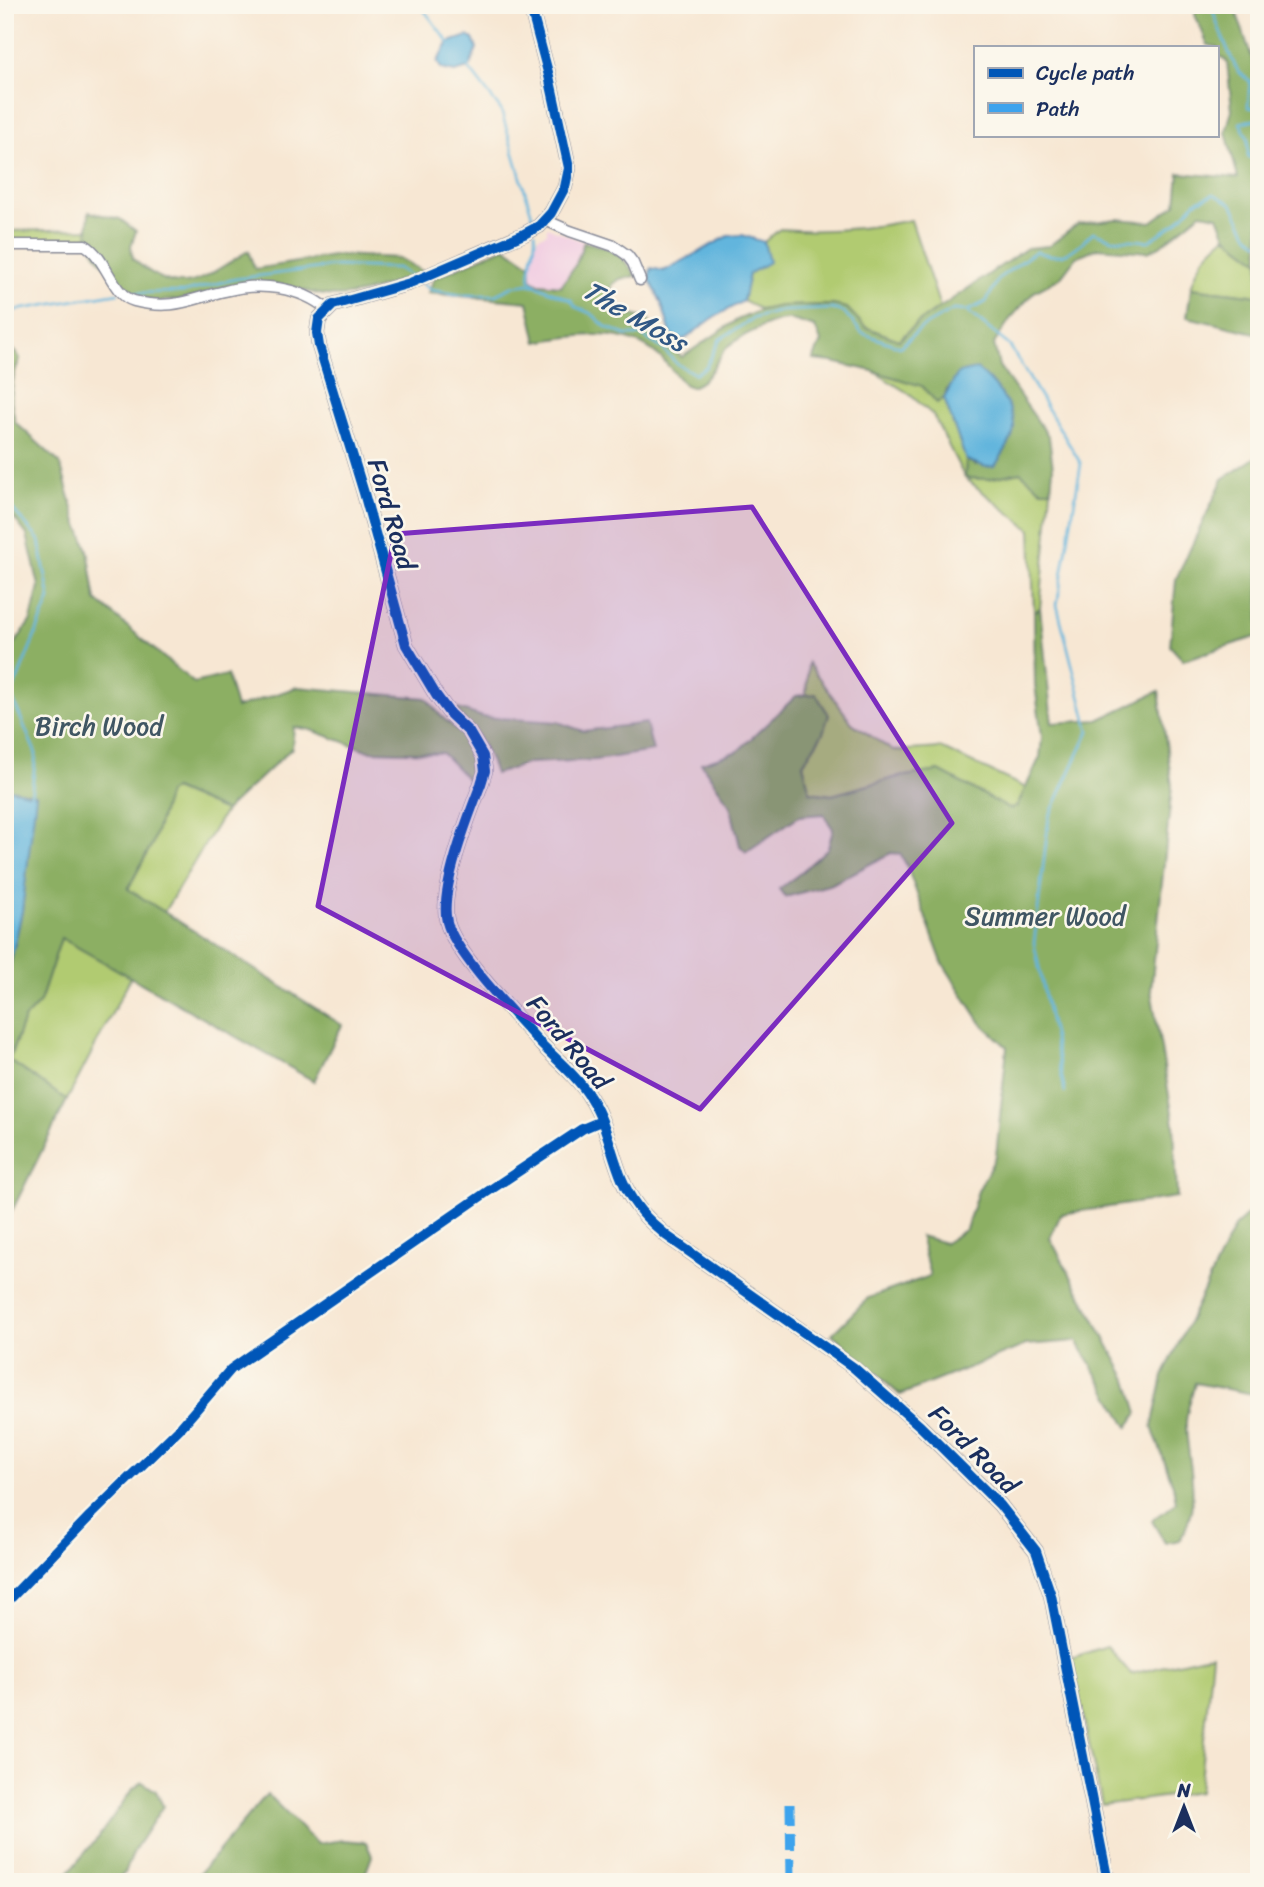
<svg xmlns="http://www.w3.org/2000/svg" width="1264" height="1887" viewBox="0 0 1264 1887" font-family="Sriracha,sans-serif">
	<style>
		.built { fill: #f2cfe2 }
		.green { fill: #b1cb71; stroke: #667d68; stroke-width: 2 }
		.forest { fill: #8caf63; stroke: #546f60; stroke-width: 2 }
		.water { fill: #62b5dd; stroke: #3e729e; stroke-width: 2 }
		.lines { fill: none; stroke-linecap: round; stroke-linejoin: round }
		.stream { stroke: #62b5dd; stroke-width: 2.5 }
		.minor-casing { stroke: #898b98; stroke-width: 13 }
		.tertiary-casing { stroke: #898b98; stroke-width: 16 }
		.minor { stroke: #fff; stroke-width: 10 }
		.tertiary { stroke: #fff; stroke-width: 12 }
		.quiet { stroke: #3da3ed; stroke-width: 9; stroke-dasharray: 18 9; stroke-linecap: butt }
		.cycleway-casing { stroke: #fbf7ec; stroke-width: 15 }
		.cycleway { stroke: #0057b8; stroke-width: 10 }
		.marked { fill: #7b2cbf; fill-opacity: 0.2; stroke: #7b2cbf; stroke-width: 5; stroke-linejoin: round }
		.labels { text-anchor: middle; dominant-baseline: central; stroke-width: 5; stroke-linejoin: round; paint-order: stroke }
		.street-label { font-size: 26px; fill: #1b2f5e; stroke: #fbf7ec }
		.park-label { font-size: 26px; fill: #405663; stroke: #fbf7ec }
		.water-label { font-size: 28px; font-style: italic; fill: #305784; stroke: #fbf7ec }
	</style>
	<rect width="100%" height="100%" fill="#fbf7ec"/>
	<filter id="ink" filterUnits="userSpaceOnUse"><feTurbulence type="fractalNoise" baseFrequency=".0143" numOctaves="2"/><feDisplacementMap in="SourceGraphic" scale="14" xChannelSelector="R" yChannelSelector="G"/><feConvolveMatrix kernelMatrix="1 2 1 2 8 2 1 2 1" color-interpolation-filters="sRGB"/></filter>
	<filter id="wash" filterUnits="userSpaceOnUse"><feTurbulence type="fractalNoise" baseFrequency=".00686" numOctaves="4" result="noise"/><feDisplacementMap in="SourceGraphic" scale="28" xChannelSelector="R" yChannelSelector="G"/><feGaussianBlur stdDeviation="1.57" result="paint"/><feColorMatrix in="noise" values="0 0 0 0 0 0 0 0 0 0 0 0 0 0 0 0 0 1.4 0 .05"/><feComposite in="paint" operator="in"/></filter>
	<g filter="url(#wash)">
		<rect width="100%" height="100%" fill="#f7e7d3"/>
		<path class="built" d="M547,227L584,242L576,264L561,286L539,284L531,279L530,264L538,237L547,233Z"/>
		<path class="green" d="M911,220L940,307L916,324L899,340L865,327L847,309L833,305L781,306L761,310L743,301L749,274L768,262L764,242L780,229C825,233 867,229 911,220Z
			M88,229V243L6,242L9,231Z
			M1226,236L1259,261V296L1191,288C1199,261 1204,255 1226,236Z
			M873,371L923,386L937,403L944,398L966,460L965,478L988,479L1020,472L1042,490H1051L1040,608L1034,613L1031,530L965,478L933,415L908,393Z
			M808,663L852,723L893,751L941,748L1026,788L1017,806L1010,809L939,771L898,777L832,795L810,792L803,764L823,733L816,695H806Z
			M173,789L225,811L164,912L128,889L153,842L167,793Z
			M61,938L131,977L67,1100L9,1061L24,1019L40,1002Z
			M1107,1646L1131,1674L1212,1655L1199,1792L1102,1805L1071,1658Z"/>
		<path class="forest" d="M1195,5H1234L1259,79V261L1226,236L1218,216L1201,213L1160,246L1148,252L1097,248L1076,257L1060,278L1034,292L1010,319L994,344L999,366L1049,437L1053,468L1051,490H1042L1020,472L988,479L965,478L966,460L976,465L1002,395L977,369L947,389L944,398L937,403L922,386L873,371L832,362L813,360L821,342L815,327C807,325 796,320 788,320C772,320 733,339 724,351C713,366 710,380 691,387L685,385C676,376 669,365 659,356C626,326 577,335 537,342L528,302L428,293L434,278L505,247L530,264L531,279L539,284L561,286L576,264L584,242C610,247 622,254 636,276L620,279L612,285L611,300L617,311L648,319L657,336L682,357L737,320L761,310L781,306L833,305L847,308L865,327L899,340L916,324L1027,248L1049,246L1078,224L1117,219L1151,222L1176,204L1179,173L1238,178L1226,132L1232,110L1227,62L1217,53V47L1208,45L1195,15Z
			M89,212L120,219L136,231L131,246L133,259C183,302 199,280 248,251L255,269L339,255L399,258L424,272C394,282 358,300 325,295C306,293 287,283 267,284C229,285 165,314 130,294C121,288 115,278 108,270C89,244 86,246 89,212Z
			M1191,288L1259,296V334L1187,317Z
			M5,341L20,358L14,375L11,399L15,422L60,463L76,519L88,550L96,600L194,683L227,675L236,708L297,687L426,698L441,716L465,737L477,761L473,785L442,753L369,751L311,730L294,727L292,748L225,811L174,789L168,793L153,842L128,889L342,1025L314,1081L61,938L40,1002L24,1019L9,1060L67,1100L5,1225V987L22,911L35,794L5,788V658L31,620L39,586L27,535L5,506Z
			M1259,455V636L1183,660L1170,646L1176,579L1223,479Z
			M1040,608L1052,723L1098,720L1159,691L1172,786L1151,990L1174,1124L1177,1197L1061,1214L1050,1238L1129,1383L1138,1413L1128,1427L1077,1341L1026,1345L900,1395L832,1334L868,1298L930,1276L920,1236L945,1243L966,1229L978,1191L996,1156L1007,1047L981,1023L942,962L906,864L900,854L891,853L832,884L785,897L779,889L799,874L828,848L833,829L823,814L799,816L746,852L740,846L730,805L701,763L738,751L796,696L816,694L829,715L823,733L803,764L810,792L832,795L898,777L939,771L1010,809L1017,806L1040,757L1042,737L1035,685L1034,613Z
			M452,707L483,717L558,722L583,731L646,723L653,751L596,760L529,763L495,774C486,744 473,729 452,707Z
			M1259,1204V1389L1253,1394L1195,1383C1192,1396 1185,1413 1186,1426C1188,1468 1203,1500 1180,1540L1165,1543L1152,1521C1159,1512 1169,1511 1176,1502L1173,1485L1152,1427L1163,1376L1234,1227Z
			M142,1782L156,1791L163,1806L135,1849L125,1873L112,1882H60L96,1840L132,1790Z
			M267,1794L317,1844L343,1840L366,1842L372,1856L366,1872L359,1882H181L184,1879L199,1874Z"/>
		<path class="water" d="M468,36L473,39L477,48L469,68L455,72L442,69L437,62L449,42Z
			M742,235L764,242L769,262L749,274L743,301L713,318L685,339H678L671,334L661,302L649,278L651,268L664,271L728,236Z
			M977,369C993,382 1012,403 1014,425C1015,438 1002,455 995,466L986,467L966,460L944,398L958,373Z
			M5,788L36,795L22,911L5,987Z"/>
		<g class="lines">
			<path class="stream" d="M420,5L450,44
				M1212,5C1213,15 1231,59 1237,69C1240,74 1245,77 1250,81L1248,107L1259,109
				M467,66L501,110L535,225
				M1259,118L1240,123L1248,138V157L1259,160
				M535,232C537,248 528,263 530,280L536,284
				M422,284L431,290L461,295H495L514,286L528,284L538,286L571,300L576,307L592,314L606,327L626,335H641L663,349L677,364L695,374L706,367L720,339L754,318L781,311L832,309L844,312L862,333L900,347L921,328L953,310L967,311L986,302L999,278L1036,251C1063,263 1075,250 1093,232L1112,239L1149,241L1177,222L1195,202L1214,194L1232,204L1248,235L1259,243
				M128,293L185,292L235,279L335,266L398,268L411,276
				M967,311L1010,346L1081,464L1057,605L1089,731L1049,817L1034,943L1065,1092
				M5,312L118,293
				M5,500L39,540L50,599L11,695L36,754L31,796"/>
		</g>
	</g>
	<g filter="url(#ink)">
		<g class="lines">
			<defs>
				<path id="minor" d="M545,220L570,231L614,246L627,255L633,263L640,280
					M5,245H85C107,258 112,295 134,301C173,311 190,299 225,291C259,282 300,286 328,310"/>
				<path id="tertiary" d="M530,5L549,76L569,168L565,187L551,213L539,226L524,234L410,283L333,305L319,319L317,333L319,346L364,493L406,645L436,695L450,714L469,732L483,756L485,771L481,784C469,815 439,890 447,922C455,954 518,1018 541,1044C558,1061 579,1078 591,1099C612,1132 613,1175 637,1206C645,1218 657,1227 667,1236L853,1367L920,1426L1000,1505L1036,1551L1051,1595L1108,1882"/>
			</defs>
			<use href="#minor" class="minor-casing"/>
			<use href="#tertiary" class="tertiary-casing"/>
			<use href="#minor" class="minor"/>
			<use href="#tertiary" class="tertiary"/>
			<path class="quiet" d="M790,1804L791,1882"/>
			<defs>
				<path id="cycleway" d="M530,5L549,76L569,168L565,187L551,213L539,226L524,234L410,283L333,305L319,319L317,333L319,346L364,493L406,645L436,695L450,714L469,732L483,756L485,771L481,784C469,815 439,890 447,922C455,954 518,1018 541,1044C558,1061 579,1078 591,1099C612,1132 613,1175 637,1206C645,1218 657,1227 667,1236L853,1367L920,1426L1000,1505L1036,1551L1051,1595L1108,1882
					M5,1604L90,1516L181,1427L231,1369L487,1192L582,1129L601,1121"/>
			</defs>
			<use href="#cycleway" class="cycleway-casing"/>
			<use href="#cycleway" class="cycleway"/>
		</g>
	</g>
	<path class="marked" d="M752,507L952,823L700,1109L318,906L395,534Z"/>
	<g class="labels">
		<g class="street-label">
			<text transform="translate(392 514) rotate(74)">Ford Road</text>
			<text transform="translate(569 1042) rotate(50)">Ford Road</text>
			<text transform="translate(974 1449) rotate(45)">Ford Road</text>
		</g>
		<g class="park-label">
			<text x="99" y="726">Birch Wood</text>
			<text x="1045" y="916">Summer Wood</text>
		</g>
		<g class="water-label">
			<text transform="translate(635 316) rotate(30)">The Moss</text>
		</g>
	</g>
	<rect width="1264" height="1887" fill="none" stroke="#fbf7ec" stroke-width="28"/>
	<rect x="974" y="46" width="245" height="91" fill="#fbf7ec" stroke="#a1a7b3" stroke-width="2"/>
	<rect x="988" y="68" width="35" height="10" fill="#0057b8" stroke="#a1a7b3" stroke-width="2"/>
	<text x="1036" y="80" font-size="21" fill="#1b2f5e">Cycle path</text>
	<rect x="988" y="103" width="35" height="10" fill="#3da3ed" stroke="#a1a7b3" stroke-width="2"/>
	<text x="1036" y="116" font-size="21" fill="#1b2f5e">Path</text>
	<g transform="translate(1184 1807)" stroke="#fbf7ec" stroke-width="5" paint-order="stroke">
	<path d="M0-5L12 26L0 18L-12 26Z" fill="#1b2f5e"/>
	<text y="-10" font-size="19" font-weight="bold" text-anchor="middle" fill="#1b2f5e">N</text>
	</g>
</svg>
